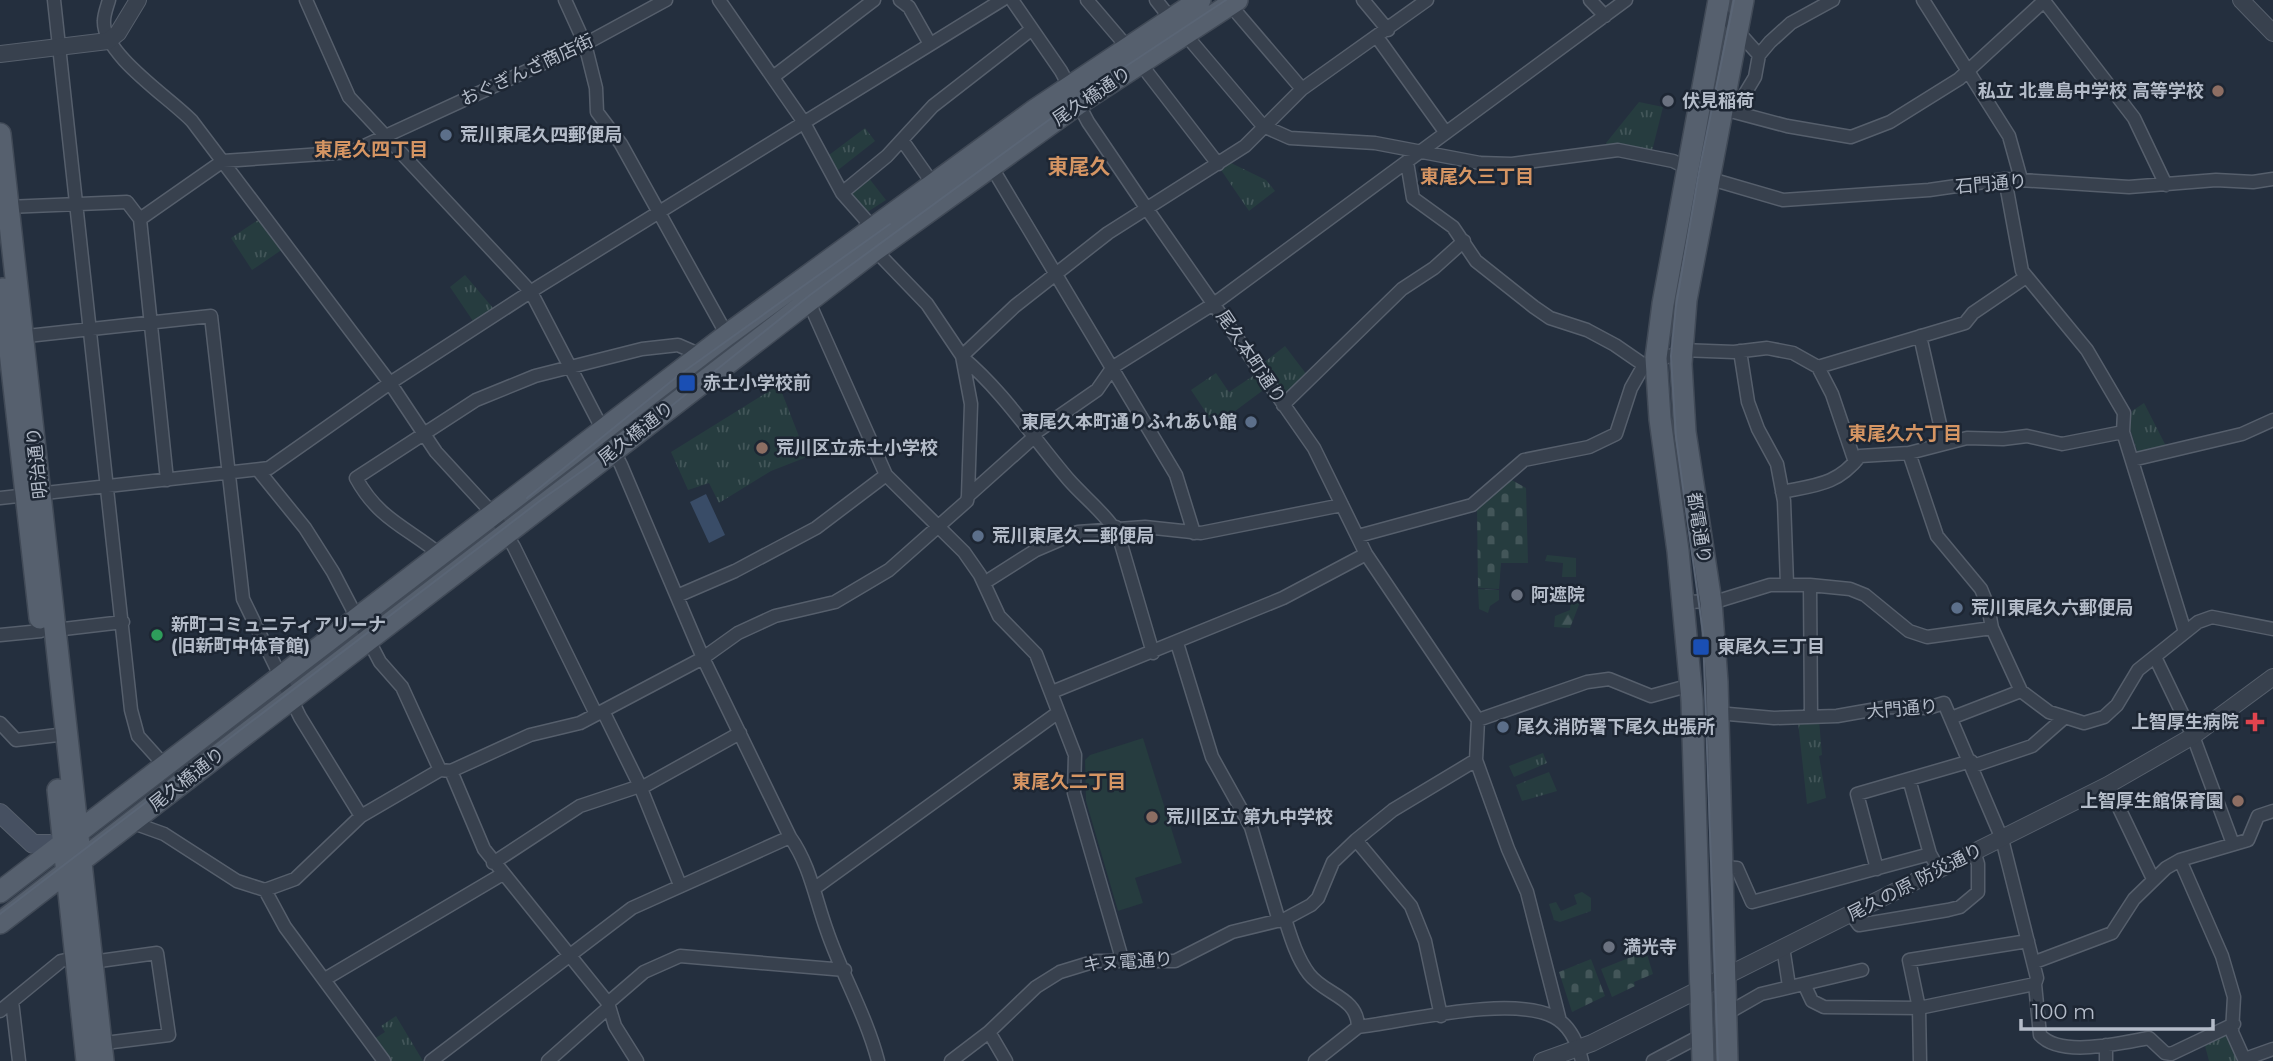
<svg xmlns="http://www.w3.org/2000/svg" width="2273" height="1061" viewBox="0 0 2273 1061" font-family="Montserrat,'Noto Sans JP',sans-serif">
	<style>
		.grass { fill: url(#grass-tufts) }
		.forest { fill: url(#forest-firs) }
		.cemetery { fill: url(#cemetery-stones) }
		.garden { fill: #263c3f }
		.water { fill: #394c67 }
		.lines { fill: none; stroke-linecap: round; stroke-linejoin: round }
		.minor-casing { stroke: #565f6c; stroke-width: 15 }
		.tertiary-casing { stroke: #565f6c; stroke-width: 18 }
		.secondary-casing { stroke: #565f6c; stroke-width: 20 }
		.primary-casing { stroke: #414a57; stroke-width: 24 }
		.minor { stroke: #38414e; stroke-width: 12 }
		.tertiary { stroke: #38414e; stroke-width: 16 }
		.secondary { stroke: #465061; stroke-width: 18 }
		.primary { stroke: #56606e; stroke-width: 21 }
		.tram { stroke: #5a6575; stroke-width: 2 }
		.education-dot { fill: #8d6e63; stroke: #1d2633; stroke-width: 2.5 }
		.worship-dot { fill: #6b7280; stroke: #1d2633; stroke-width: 2.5 }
		.service-dot { fill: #5c6f8a; stroke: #1d2633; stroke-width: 2.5 }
		.transit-dot { fill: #1a4fb4; stroke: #1d2633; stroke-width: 2.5 }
		.leisure-dot { fill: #2e9e5b; stroke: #1d2633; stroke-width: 2.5 }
		.health-dot { fill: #e0444e; stroke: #1d2633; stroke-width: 2.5 }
		.labels { text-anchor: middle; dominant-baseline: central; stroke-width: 5; stroke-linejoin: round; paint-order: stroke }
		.street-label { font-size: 18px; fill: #b4bcc9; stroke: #1d2633 }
		.poi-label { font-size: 18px; font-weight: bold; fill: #b4bcc9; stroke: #1d2633; text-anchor: start }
		.neighbourhood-label { font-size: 19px; font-weight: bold; fill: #d59563; stroke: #1d2633 }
		.quarter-label { font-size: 21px; font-weight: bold; fill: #d59563; stroke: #1d2633 }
	</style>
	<defs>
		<pattern id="grass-tufts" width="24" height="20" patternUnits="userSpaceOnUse" patternTransform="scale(1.75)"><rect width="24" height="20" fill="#263c3f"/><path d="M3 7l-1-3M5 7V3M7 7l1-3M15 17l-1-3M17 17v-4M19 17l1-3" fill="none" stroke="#435659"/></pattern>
		<pattern id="forest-firs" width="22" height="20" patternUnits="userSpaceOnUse" patternTransform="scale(1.75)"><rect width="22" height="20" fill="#263c3f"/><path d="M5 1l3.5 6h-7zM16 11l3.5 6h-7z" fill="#435659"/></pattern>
		<pattern id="cemetery-stones" width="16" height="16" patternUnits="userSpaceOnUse" patternTransform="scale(1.75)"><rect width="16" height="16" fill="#263c3f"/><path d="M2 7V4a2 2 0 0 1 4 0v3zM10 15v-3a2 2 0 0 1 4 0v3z" fill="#435659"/></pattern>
	</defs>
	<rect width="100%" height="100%" fill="#242f3e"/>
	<path class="grass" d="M1639,102L1663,107L1652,151L1607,146L1606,143Z
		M865,128L875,141L833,174L825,158Z
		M1231,163L1266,180L1275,191L1249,211L1221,170Z
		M868,177L886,200L866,213L849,191Z
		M261,218L283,249L252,270L231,238Z
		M465,275L493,308L473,321L450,287Z
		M1285,346L1307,375L1284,395L1262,364Z
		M1216,373L1229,392L1256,374L1266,388L1215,426L1191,390Z
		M779,385L807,457L771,471L719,503L709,483L688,490L671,452Z
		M2144,403L2166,446L2138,453L2129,426L2132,411Z
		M1819,720L1822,755L1819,756L1826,798L1807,804L1798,722Z
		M1543,753L1547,763L1514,777L1509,766Z
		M1549,772L1557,791L1522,801L1516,785Z
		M396,1016L423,1061H391L374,1039L385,1032L381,1026Z
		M2223,1034L2230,1040L2240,1061H2209L2204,1042Z"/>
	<path class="forest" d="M1547,555L1576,558V577H1562L1563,563L1545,561Z
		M1478,589L1499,590V600L1490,606L1488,613L1479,609Z
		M1572,589L1582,597L1570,628L1554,627L1555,616L1570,610Z
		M1582,892L1591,898V911L1560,922L1554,920L1549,904L1556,902L1561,911L1577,904L1574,895Z"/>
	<path class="cemetery" d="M1510,479L1526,488L1528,563H1501L1499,589L1478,588L1477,509Z
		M1646,951L1653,974L1634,982L1635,986L1612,997L1601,969Z
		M1591,959L1605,996L1572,1012L1559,972Z"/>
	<path class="garden" d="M1143,738L1182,863L1135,878L1143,903L1118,911L1086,801L1085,760L1090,755Z"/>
	<path class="water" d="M706,494L725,535L709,543L690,502Z"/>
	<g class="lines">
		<defs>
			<path id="minor" d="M54,0L131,710L138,736L165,766
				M109,0C107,7 104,14 104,21C102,54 170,98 192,121L390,383L436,452L494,515L514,547L596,714
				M306,0L349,97L531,292L621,465L703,658L790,837C810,865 815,898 827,931C842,975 866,1015 878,1061
				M565,0L585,44L596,88L597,112L621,144L727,335
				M719,0L803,121L842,193L865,219L875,250L927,304L962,356L971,404L968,496
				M900,0L909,7L930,44
				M1012,0L1061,71L1088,122L1147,209L1314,448L1366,554L1478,720
				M1087,0L1128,48
				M1156,0L1171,19
				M1226,0L1302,89
				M1363,0L1388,30
				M1590,0L1605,16
				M1923,0L2009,136L2021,179
				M2044,1L2134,118L2166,185
				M1717,8L1759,55
				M1185,34L1263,126L1290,138L1375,143L1480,163L1512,164L1618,150L1673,161L1711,179L1783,200L1929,190L2005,179L2129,187L2216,180L2253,182L2273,179
				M1377,37L1446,133
				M1140,63L1218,164
				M773,77L874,0
				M1723,109L1787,126L1851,137L1890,122L1959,79L2045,0
				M1734,112L1755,77L1759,55L1770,42L1791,23L1833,0
				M902,140L933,184
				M1407,162L1413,198L1453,227L1476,261L1534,307L1550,318L1587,330L1615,345L1644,365
				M991,166L1176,475L1194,533
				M2005,179L2022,271L2087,350L2124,413L2123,432L2185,632
				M842,193L887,156L933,106L1032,29
				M7,207L127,202L140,219L167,480
				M140,219L223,161L351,152L585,44L666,0
				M808,300L886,475L964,552L980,575L999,616L1036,654L1075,755L1074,793L1123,962
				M1920,336L1944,442
				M18,337L211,316L243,599L300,717L361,816
				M1681,350L1734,352L1767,348L1793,353L1818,367L1965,323L1973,313L2026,277
				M1740,351L1748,402L1758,429L1777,464L1784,501L1787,584
				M962,356L1015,306L1108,233L1245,146L1302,89L1427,0
				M962,357C1004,392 1033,438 1069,480C1083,496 1100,509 1113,527
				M1818,367L1832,394L1855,462
				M1283,405L1402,289L1434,268L1464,241
				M1032,435L1097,390L1113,367L1215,303L1626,0
				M1909,453L1937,536L1981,589L1988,606L1992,628L2021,691L2049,712L2084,723L2104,717L2117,705L2138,670L2198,622L2212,617L2273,629
				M2132,460L2242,434L2273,420
				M258,470L305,528L333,572L380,662L402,687L440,770
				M1782,492C1816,485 1837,485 1860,456L1909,453L1967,438L2003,439L2027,436L2062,444L2123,432
				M0,498L269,468L390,383L538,287L1002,0
				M1116,527L1153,653
				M1358,536L1472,505L1524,460L1589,447L1616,434L1631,388L1644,365L1681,352
				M442,556C407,527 379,520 356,478L476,400L535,376L642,349L678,345L701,355
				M984,583L1036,550L1078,532L1145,527L1201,533L1342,505
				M1810,585L1811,716
				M677,596L735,571L816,528L886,475
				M1684,602L1718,601L1770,585H1810L1850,589L1865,595L1909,631L1927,637L1992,628
				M55,630L123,622
				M0,635L41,631
				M1177,643L1212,757L1251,827L1279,921
				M2155,657L2193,736L2233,844
				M1052,692L1283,598L1366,554
				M603,711L640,786L680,885
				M1717,713L1774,718L1837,716L1888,707L1928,708L1944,703L2002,839L2037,978L2035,984L1919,1008L1824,1007L1812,1001L1804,984
				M1951,718L2021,691
				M1478,720L1476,760L1508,849L1527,892L1560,1021
				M1478,720L1587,682L1609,679L1651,696L1691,685
				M0,723L16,740L66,734
				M1973,766L2032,746L2064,718
				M451,771L484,849L608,1003L615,1026L637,1061
				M1909,779L1930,854L1939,870
				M2108,785L2153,879
				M641,788L740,733
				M135,820L139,825L164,834L237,881L265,890L295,879L361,816L440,770L451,771L530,735L580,723L703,658L738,633L775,616L835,602L889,570L967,501L968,496L1034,437
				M1356,840L1411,906L1425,941L1441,1016
				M2180,860L2222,956L2234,997L2232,1032L2245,1061
				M493,863L580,806L640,786
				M1722,867L1737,868L1752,902L1930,854
				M1877,869L1857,794L1971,761
				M815,888L1056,714
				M265,890L285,927L384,1061
				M1851,914L1859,925L1948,910L1960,907L1978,892V864L1974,851
				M1285,919C1291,938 1297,958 1309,974C1325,995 1358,997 1358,1027L1315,1061
				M1783,947L1789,986
				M2035,962L2112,933L2134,899L2166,868L2180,860L2248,840L2258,816L2273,811
				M325,979L501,875
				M2035,984L2040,1035C2061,1058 2121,1043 2149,1038L2165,1053L2171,1054L2234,1024
				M12,1001L19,1061
				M608,1003L644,972L680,956L845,970
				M0,1011L61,961L75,958L92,962L157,953L169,1035L97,1044
				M1726,1014L1761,994L1862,970
				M1358,1027C1407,1021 1512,995 1554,1017C1571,1026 1578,1044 1582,1061
				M989,1032L1006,1061
				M2245,1059L2273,1049
				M431,1061L632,908L790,837
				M548,1061L608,1008
				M951,1061L989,1032L1036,987L1060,972L1096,961H1175L1232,932L1285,919L1311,905L1318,898L1333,862L1356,840L1393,810L1476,760
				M1653,1061L1702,1035
				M1920,1061L1919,1008L1909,960L2028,941
				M2106,1061V1045"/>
			<path id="tertiary" d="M2241,0L2273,33
				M0,54L108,41L118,33L138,0
				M1542,1061L1592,1043L2108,785L2193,736L2273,677"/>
			<path id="secondary" d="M0,813L33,844H68"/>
			<path id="primary" d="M0,134L103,1061
				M3,289L40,618
				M58,790L87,1061
				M0,892L727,335L1035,110L1200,0
				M0,923L875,250L1078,104L1237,0
				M1703,1061L1692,700L1678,551L1660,419L1656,358L1663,304L1719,0
				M1727,1061L1717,682L1711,602L1685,432L1681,364L1686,300L1743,0"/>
		</defs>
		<use href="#minor" class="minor-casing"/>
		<use href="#tertiary" class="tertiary-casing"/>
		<use href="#secondary" class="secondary-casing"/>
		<use href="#primary" class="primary-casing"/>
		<use href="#minor" class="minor"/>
		<use href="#tertiary" class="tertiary"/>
		<use href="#secondary" class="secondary"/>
		<use href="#primary" class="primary"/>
		<path class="tram" d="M527,498L679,375L890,224
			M0,914L541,500L650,423L810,295L1087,92L1226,0
			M1718,1061L1703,633L1676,437L1671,356L1676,306L1699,172L1734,0"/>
	</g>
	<g class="education-dot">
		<circle cx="2218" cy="91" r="7"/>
		<circle cx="762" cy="448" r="7"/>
		<circle cx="2238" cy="801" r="7"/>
		<circle cx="1152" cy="817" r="7"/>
	</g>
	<g class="worship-dot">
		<circle cx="1668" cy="101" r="7"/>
		<circle cx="1517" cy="595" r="7"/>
		<circle cx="1609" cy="947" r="7"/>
	</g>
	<g class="service-dot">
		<circle cx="446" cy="135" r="7"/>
		<circle cx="1251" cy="422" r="7"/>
		<circle cx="978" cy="536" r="7"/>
		<circle cx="1957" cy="608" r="7"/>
		<circle cx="1503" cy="727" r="7"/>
	</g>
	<g class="transit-dot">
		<rect x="678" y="374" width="18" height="18" rx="3.5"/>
		<rect x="1692" y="638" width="18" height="18" rx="3.5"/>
	</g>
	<circle class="leisure-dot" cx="157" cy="635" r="7"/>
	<path class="health-dot" d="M2251.5 711.5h7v7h7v7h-7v7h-7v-7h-7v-7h7z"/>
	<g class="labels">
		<g class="street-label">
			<text transform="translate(527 70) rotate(-25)">おぐぎんざ商店街</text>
			<text transform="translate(1092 96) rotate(-34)">尾久橋通り</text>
			<text transform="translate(1991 184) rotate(-5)">石門通り</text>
			<text transform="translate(1251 357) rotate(56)">尾久本町通り</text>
			<text transform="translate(636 433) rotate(-38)">尾久橋通り</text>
			<text transform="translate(37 463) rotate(-96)">明治通り</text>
			<text transform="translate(1699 528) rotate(81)">都電通り</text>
			<text transform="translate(1902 709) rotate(-5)">大門通り</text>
			<text transform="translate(187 779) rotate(-38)">尾久橋通り</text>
			<text transform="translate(1915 882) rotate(-27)">尾久の原 防災通り</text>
			<text transform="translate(1128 962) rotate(-4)">キヌ電通り</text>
		</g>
		<g class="poi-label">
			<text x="2204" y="91" text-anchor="end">私立 北豊島中学校 高等学校</text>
			<text x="1682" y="101">伏見稲荷</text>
			<text x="460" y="135">荒川東尾久四郵便局</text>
			<text x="703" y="383">赤土小学校前</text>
			<text x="1237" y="422" text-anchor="end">東尾久本町通りふれあい館</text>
			<text x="776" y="448">荒川区立赤土小学校</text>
			<text x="992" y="536">荒川東尾久二郵便局</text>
			<text x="1531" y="595">阿遮院</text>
			<text x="1971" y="608">荒川東尾久六郵便局</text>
			<text x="171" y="625">新町コミュニティアリーナ<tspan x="171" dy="21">(旧新町中体育館)</tspan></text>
			<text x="1717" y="647">東尾久三丁目</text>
			<text x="2239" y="722" text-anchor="end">上智厚生病院</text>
			<text x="1517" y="727">尾久消防署下尾久出張所</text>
			<text x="2224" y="801" text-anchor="end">上智厚生館保育園</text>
			<text x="1166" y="817">荒川区立 第九中学校</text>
			<text x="1623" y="947">満光寺</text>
		</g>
		<g class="neighbourhood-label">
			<text x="371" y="149">東尾久四丁目</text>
			<text x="1477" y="176">東尾久三丁目</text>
			<text x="1905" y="433">東尾久六丁目</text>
			<text x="1069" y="781">東尾久二丁目</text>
		</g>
		<g class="quarter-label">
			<text x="1079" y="166">東尾久</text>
		</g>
	</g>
	<path d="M2021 1019v10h192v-10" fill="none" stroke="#b4bcc9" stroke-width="3.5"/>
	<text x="2032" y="1019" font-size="21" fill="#b4bcc9" stroke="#1d2633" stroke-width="5" paint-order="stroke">100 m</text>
</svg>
